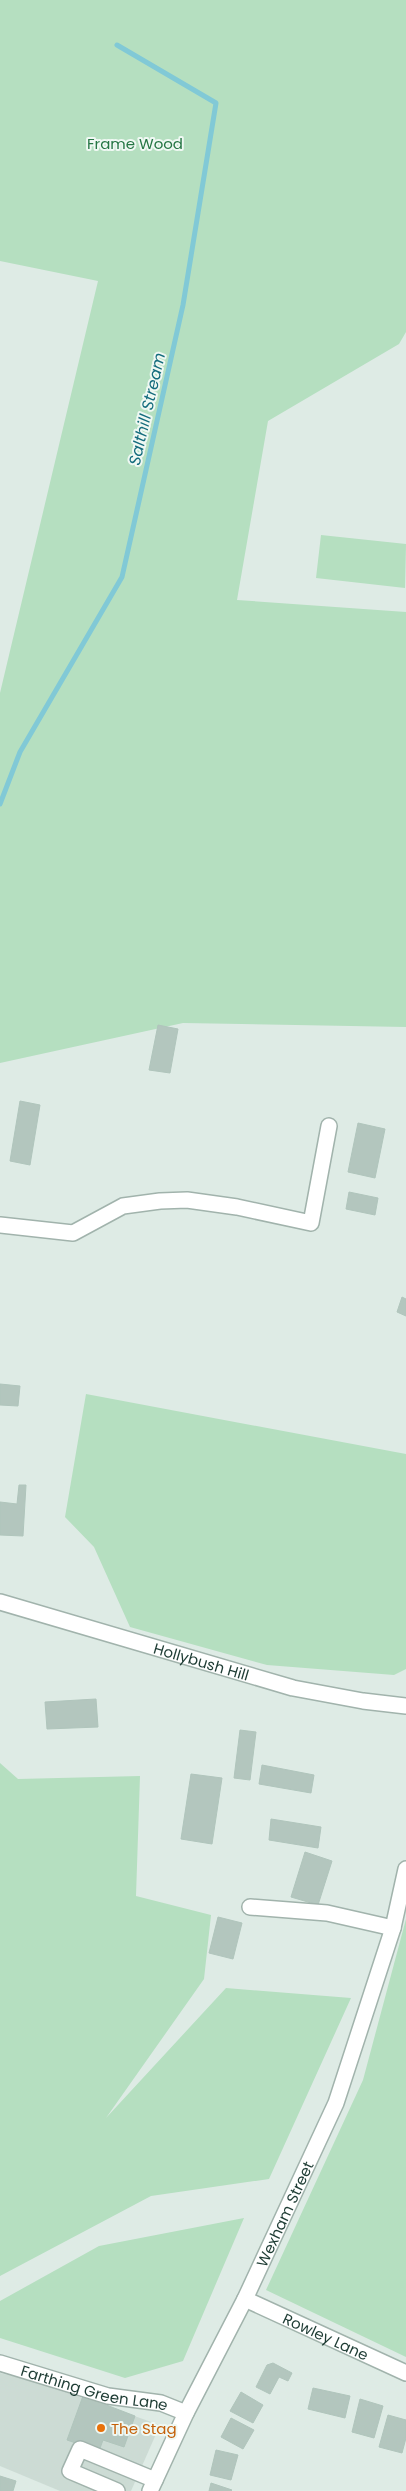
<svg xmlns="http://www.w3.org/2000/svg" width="406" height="2491" viewBox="0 0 406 2491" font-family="Poppins,sans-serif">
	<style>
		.built { fill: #ccdbd4 }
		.green { fill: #b5dfc0 }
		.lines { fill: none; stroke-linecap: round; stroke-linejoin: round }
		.stream { stroke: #81c9d6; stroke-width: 5 }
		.building { fill: #b3c6be; stroke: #b0c5bc }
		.minor-casing { stroke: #a1b3ac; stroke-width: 18 }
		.minor { stroke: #fff; stroke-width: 15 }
		.food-dot { fill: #e8710a; stroke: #eff8f3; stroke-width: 2 }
		.labels { text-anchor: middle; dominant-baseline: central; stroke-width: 4; stroke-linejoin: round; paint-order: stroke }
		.park-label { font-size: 15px; fill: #257644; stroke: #eff8f3 }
		.street-label { font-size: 15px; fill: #1e3c34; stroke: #eff8f3 }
		.food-label { font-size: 15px; fill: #c56008; stroke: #eff8f3; text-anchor: start }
		.water-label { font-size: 16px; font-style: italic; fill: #146c7d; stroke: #eff8f3 }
	</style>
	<rect width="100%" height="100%" fill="#deebe5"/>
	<path class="built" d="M0,2373L37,2382L160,2425L131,2491H60L0,2466Z"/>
	<path class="green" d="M0,0H406V332L399,344L268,421L237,600L406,612V1027L183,1023L0,1063V693L98,281L0,261Z
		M321,535L406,544L405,588L316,578Z
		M86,1394L406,1454V1669L394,1675L267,1665L130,1627L94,1547L65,1517Z
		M0,1763L18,1779L140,1776L136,1896L211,1915L204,1979L106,2118L226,1988L351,1998L269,2179L151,2196L0,2276Z
		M406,1919V2357L266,2290L363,2080Z
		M244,2218L183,2361L125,2378L0,2338V2301L99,2246Z"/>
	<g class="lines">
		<path class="stream" d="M0,804L20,752L122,577L183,305L216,103L117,45"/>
	</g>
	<path class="building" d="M158,1025L178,1029L170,1073L149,1070Z
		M20,1101L40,1105L30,1165L10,1161Z
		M358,1123L385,1129L375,1178L348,1172Z
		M349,1192L378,1198L375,1215L346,1209Z
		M402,1297L406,1299V1316L397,1312Z
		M0,1384L20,1386L18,1406L0,1405Z
		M19,1485H26L23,1536L0,1535V1502L17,1504Z
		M96,1699L98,1727L47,1729L45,1702Z
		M240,1730L256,1732L250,1780L234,1778Z
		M262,1765L314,1775L311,1793L259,1784Z
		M191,1774L222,1778L212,1844L181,1839Z
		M271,1819L321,1827L318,1848L269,1840Z
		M305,1852L332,1861L318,1905L291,1897Z
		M218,1917L242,1923L233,1959L209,1953Z
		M273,2363L292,2373L288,2381L279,2377L270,2394L256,2387L267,2365Z
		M313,2388L350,2396L345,2418L308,2409Z
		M241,2392L263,2405L253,2423L230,2411Z
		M83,2396L135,2416L124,2447L103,2440L99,2451L67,2440Z
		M360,2399L383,2406L374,2438L352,2432Z
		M388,2415L406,2420V2438L402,2453L379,2447Z
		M231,2418L254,2430L243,2449L221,2437Z
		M216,2450L238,2455L231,2480L210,2475Z
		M0,2476L16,2481L13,2491H0Z
		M211,2483L232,2490L231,2491H209Z"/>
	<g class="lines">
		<defs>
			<g id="minor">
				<path d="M0,1225L73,1233L123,1206L160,1201L187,1200L237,1207L311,1223L329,1126"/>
				<path id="s1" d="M0,1602L293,1688L363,1701L406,1706"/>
				<path d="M250,1907L327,1913L393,1928"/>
				<path id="s2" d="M245,2299L406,2373"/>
				<path id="s3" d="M0,2363L108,2396L161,2403L186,2413"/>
				<path d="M117,2491L70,2471L80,2449L155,2480"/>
				<path id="s4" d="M150,2491L186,2413L245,2299L336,2103L393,1928L406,1869"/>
			</g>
		</defs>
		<use href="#minor" class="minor-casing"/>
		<use href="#minor" class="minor"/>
	</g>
	<circle class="food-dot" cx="101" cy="2428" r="5"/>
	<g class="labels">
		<g class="park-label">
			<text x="135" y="143">Frame Wood</text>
		</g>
		<g class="street-label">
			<text stroke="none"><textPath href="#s1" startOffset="210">Hollybush Hill</textPath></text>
			<text stroke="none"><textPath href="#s4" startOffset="308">Wexham Street</textPath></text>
			<text stroke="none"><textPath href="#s2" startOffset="89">Rowley Lane</textPath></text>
			<text stroke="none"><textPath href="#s3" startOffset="98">Farthing Green Lane</textPath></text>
		</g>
		<g class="food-label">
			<text x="111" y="2428">The Stag</text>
		</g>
		<g class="water-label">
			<text transform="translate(147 409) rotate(-77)">Salthill Stream</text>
		</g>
	</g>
</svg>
